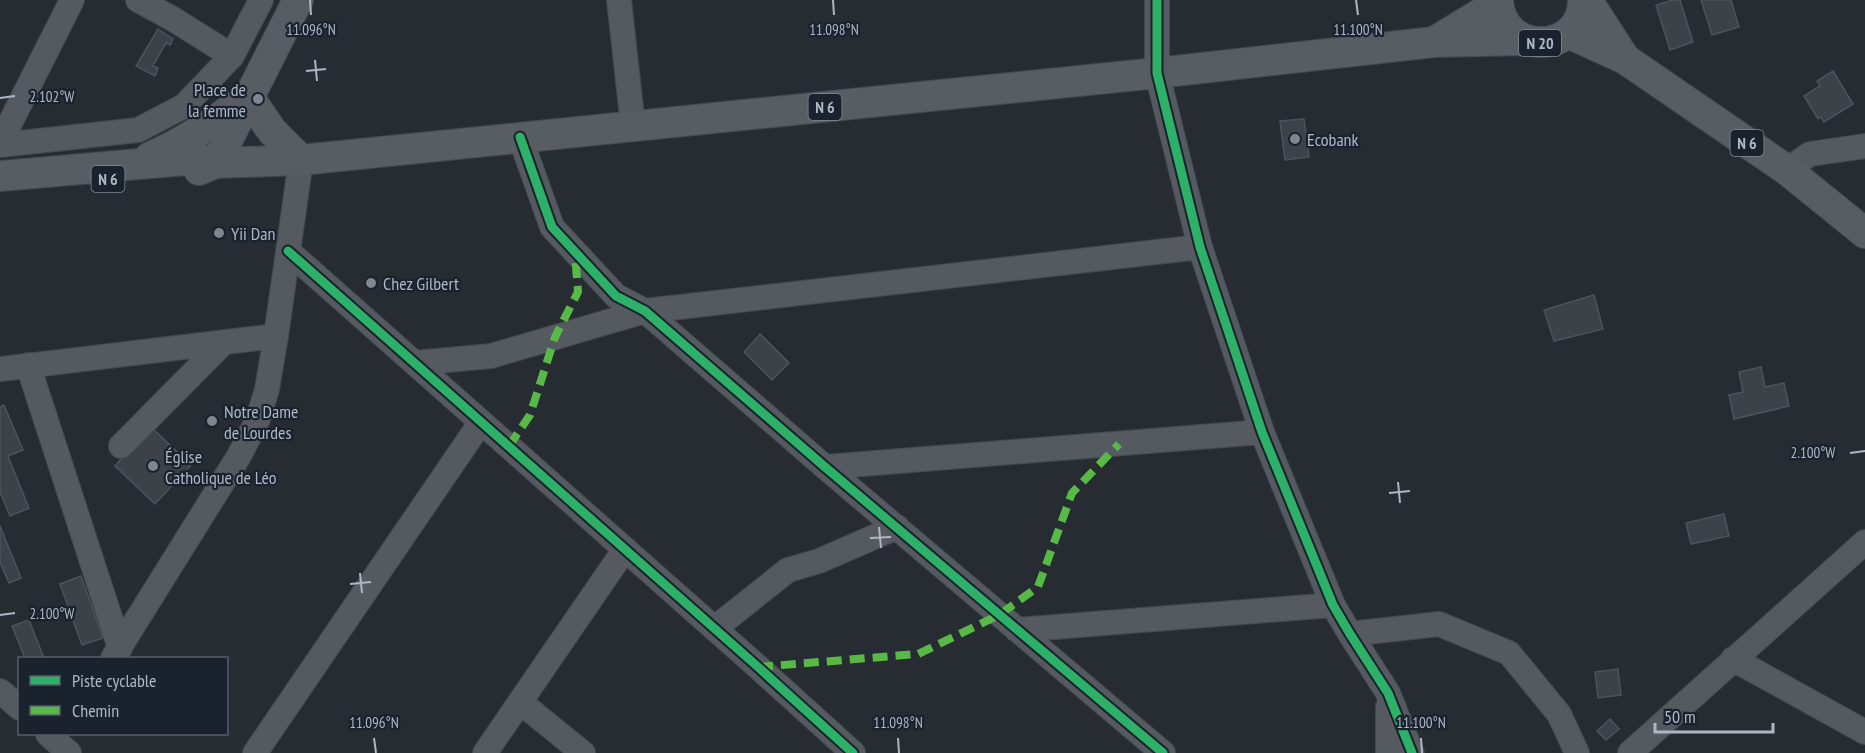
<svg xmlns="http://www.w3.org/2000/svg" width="1865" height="753" viewBox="0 0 1865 753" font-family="'PT Sans Narrow',sans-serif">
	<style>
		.building { fill: #3d4249; stroke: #4d535a; stroke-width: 1.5 }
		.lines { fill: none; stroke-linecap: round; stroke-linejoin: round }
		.minor-casing { stroke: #44484d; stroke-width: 26 }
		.major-casing { stroke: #43484f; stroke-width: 32 }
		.minor { stroke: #555960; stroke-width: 24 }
		.major { stroke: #575d63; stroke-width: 30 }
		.quiet { stroke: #58b947; stroke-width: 8; stroke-dasharray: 15 8; stroke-linecap: butt }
		.cycleway-casing { stroke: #19222d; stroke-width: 13 }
		.cycleway { stroke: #2db169; stroke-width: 9 }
		.ticks { fill: none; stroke: #aeb7c5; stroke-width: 2 }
		.poi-dot { fill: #7e8692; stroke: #19222d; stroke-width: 2 }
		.labels { text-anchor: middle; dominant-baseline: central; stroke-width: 4.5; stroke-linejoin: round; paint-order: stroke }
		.shield { fill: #19222d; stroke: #818a97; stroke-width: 1.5 }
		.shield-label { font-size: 16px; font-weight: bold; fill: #aeb7c5 }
		.poi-label { font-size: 18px; fill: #aeb7c5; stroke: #19222d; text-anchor: start }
		.ticks-label { font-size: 15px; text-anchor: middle; fill: #aeb7c5; stroke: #19222d; stroke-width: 4.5; stroke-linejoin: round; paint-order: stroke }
	</style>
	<rect width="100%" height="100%" fill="#262c32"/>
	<path class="building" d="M1673,0H1680L1693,42L1670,50L1656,5Z
		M1701,0H1731L1739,27L1712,35Z
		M158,29L173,39L170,45L166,43L153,66L158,68L155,76L136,66Z
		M1833,71L1853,104L1824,122L1821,117L1818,119L1804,96L1820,86L1817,81Z
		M1304,119L1309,157L1285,160L1280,121Z
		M1594,295L1603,329L1554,341L1544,310Z
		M760,334L789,363L772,380L744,352Z
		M1761,367L1765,387L1784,383L1789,406L1734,419L1729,395L1743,392L1739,372Z
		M4,405L23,450L8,456L29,508L10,516L0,492V407Z
		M151,427L191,465L155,504L115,466Z
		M1724,514L1729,536L1691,544L1686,523Z
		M0,526L21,578L9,583L0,562Z
		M81,576L103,638L82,645L60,584Z
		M29,620L44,658H25L12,626Z
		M1618,669L1621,695L1598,698L1595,672Z
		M1610,719L1619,729L1606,740L1597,731Z"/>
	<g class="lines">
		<defs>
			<path id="minor" d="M138,0L173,19L232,56
				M619,0L633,126
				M1157,0V73L1200,247L1262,432L1333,605L1350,634L1388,693L1412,753
				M520,137L552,227L616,296L645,311L825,467L1163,753
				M0,143L72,0
				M0,145L138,130L184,106L232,56L261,0
				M1787,170L1810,154L1865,146
				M288,251L758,667L853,753
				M415,363L491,356L645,311L1200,247
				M28,365L120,648
				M0,369L276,336
				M121,446L224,342
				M825,467L1262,432
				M715,628L788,570L819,561L897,527
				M1017,630L1333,605
				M1350,634L1439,624L1509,653L1559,714L1577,753
				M113,658L239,456L258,419L267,389L276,336L301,160
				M1733,659L1865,732
				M0,691L20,708
				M520,702L583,753
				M1388,707V753
				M48,734L69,753
				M255,753L481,422
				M485,753L625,549
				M1630,753L1865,542"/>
			<path id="major" d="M1498,0C1501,57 1583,55 1583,0
				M1587,0L1625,59
				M1568,33L1625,59L1787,170L1865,233
				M1434,42L1498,3
				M150,157C185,142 218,120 248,96L272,131L301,160
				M199,170L216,163L298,0
				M0,176L197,159L216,163L301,160L1157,73L1434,42L1527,40"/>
		</defs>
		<use href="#minor" class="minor-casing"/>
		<use href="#major" class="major-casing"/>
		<use href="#minor" class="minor"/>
		<use href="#major" class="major"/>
		<path class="quiet" d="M509,446L530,415L555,337L578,292L575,252
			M758,667L918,654L999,615L1038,587L1072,493L1119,444"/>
		<defs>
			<path id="cycleway" d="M1157,0V73L1200,247L1262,432L1333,605L1350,634L1388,693L1412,753
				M520,137L552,227L616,296L645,311L825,467L1163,753
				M288,251L758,667L853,753"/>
		</defs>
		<use href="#cycleway" class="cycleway-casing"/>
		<use href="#cycleway" class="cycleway"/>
	</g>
	<path class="ticks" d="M310,0L311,15M833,0L834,15M1356,0L1358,15M315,60L317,81M306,71L326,69M0,98L15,96M1850,453L1865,451M1398,482L1400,503M1389,493L1410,491M879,527L881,548M870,538L891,537M360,573L362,593M350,584L371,582M0,615L15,613M374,738L376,753M898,738L899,753M1421,738L1422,753"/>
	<g class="poi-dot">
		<circle cx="258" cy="99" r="6"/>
		<circle cx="1295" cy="139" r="6"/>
		<circle cx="219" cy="233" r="6"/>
		<circle cx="371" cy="283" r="6"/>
		<circle cx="212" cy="421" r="6"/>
		<circle cx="153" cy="466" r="6"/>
	</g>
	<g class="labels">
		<g class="shield">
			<rect x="1519" y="30" width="42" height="26" rx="4.5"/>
			<rect x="808.5" y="94" width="33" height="26" rx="4.5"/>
			<rect x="1730.5" y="130" width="33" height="26" rx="4.5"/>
			<rect x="91.5" y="166" width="33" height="26" rx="4.5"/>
		</g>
		<g class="shield-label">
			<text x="1540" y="43">N 20</text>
			<text x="825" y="107">N 6</text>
			<text x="1747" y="143">N 6</text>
			<text x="108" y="179">N 6</text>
		</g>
		<g class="poi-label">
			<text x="246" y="89" text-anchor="end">Place de<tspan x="246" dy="21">la femme</tspan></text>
			<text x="1307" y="139">Ecobank</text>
			<text x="231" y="233">Yii Dan</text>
			<text x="383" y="283">Chez Gilbert</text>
			<text x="224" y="411">Notre Dame<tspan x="224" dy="21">de Lourdes</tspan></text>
			<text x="165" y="456">Église<tspan x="165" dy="21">Catholique de Léo</tspan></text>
		</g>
	</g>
	<g class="ticks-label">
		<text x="311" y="35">11.096°N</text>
		<text x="834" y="35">11.098°N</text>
		<text x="1358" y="35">11.100°N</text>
		<text x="52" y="102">2.102°W</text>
		<text x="1813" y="458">2.100°W</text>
		<text x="52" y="619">2.100°W</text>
		<text x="374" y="728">11.096°N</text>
		<text x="898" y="728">11.098°N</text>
		<text x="1421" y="728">11.100°N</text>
	</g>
	<rect x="18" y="657" width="210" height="78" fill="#19222d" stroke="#555e6a" stroke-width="1.5"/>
	<rect x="30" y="676" width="30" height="9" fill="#2db169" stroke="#555e6a" stroke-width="1.5"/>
	<text x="72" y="687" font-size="18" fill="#aeb7c5">Piste cyclable</text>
	<rect x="30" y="706" width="30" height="9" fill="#58b947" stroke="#555e6a" stroke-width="1.5"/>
	<text x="72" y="717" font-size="18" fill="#aeb7c5">Chemin</text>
	<path d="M1655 723v9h118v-9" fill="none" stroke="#aeb7c5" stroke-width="3"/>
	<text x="1664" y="723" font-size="18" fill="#aeb7c5" stroke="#19222d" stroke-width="4.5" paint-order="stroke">50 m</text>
</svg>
